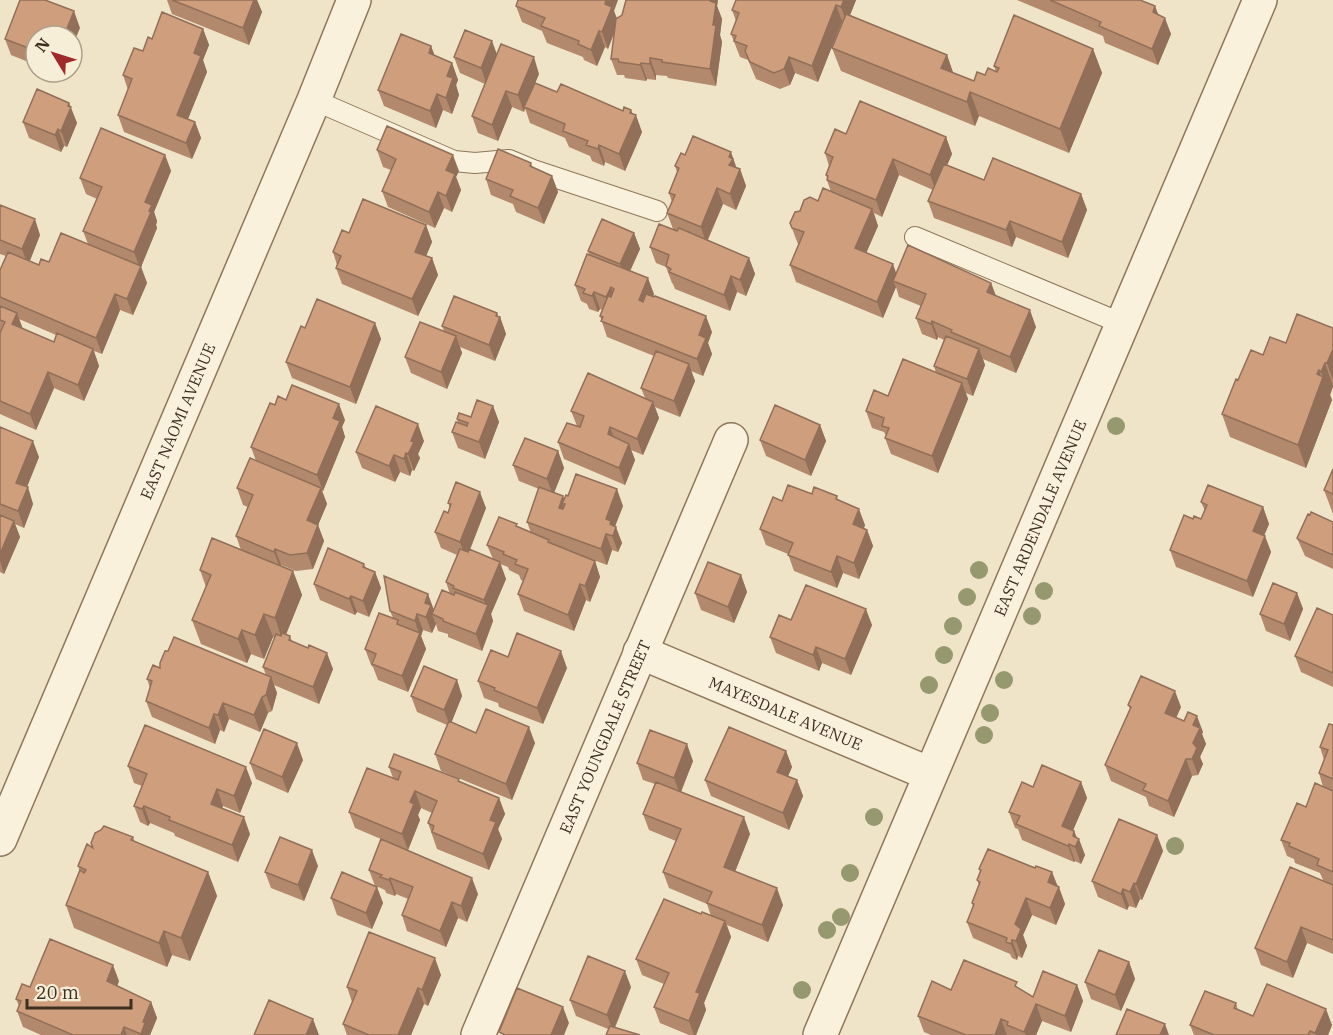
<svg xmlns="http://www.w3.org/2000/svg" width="1333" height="1035" viewBox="0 0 1333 1035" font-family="'IBM Plex Serif',serif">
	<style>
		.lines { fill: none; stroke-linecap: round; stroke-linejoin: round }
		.lane-casing { stroke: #8d765c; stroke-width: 22 }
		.street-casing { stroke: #8d765c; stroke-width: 36 }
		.lane { stroke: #faf1dc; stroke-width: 20 }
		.street { stroke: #faf1dc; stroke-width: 33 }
		.tree { fill: #96986f }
		.wall { fill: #b2896c; fill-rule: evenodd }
		.shaded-wall { fill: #916f58 }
		.building { fill: #cf9f7d; stroke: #916f58; stroke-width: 1.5 }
		.labels { text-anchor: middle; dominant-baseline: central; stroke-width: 4.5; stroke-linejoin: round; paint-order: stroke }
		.street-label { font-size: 16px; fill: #3d2e20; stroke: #f7eed8 }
	</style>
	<rect width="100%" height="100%" fill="#f0e4c8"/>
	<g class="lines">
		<defs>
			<path id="lane" d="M314,100L454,161L475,163L509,160L533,170L657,211
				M915,237L1123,324"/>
			<g id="street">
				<path id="s1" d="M640,652L930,774"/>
				<path id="s2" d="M0,839L314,100L354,0"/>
				<path id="s3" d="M478,1035L731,440"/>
				<path id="s4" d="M820,1035L1260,0"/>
			</g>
		</defs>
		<use href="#lane" class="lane-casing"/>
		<use href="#street" class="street-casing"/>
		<use href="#lane" class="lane"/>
		<use href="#street" class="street"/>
	</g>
	<g class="tree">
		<circle cx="1116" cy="426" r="9"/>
		<circle cx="979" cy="570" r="9"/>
		<circle cx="1044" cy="591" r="9"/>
		<circle cx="967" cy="597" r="9"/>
		<circle cx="1032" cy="616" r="9"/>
		<circle cx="953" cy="626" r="9"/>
		<circle cx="944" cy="655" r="9"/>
		<circle cx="1004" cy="680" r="9"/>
		<circle cx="929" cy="685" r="9"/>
		<circle cx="990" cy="713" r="9"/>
		<circle cx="984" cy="735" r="9"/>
		<circle cx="874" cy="817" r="9"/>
		<circle cx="1175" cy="846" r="9"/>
		<circle cx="850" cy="873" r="9"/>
		<circle cx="841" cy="917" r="9"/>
		<circle cx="827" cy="930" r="9"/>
		<circle cx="802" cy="990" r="9"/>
	</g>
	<path class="wall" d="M167,0H257L262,12L249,45L172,14Z
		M626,0H718L717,6L722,19L720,35L722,42L716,86L668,78L667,76L656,75V80L647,79L646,81L625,78L624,75H617L611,59L614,33L608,49L605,47L597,66L584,60L583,57L547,43L542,31L522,22L516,6L614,11L617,18L622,15Z
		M856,0L850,15L947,55L953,73L974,81L985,75L996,72L994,66L1093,49L1102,73L1069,153L979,116L975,126L841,71L832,48L842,21L818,82L795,73L790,85L780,89L756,79L748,60L740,57L731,34L736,21L732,10Z
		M1017,0H1140L1155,6L1158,14L1171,34L1158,65L1105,43L1103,36Z
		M80,28L36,36V65L11,55L5,39Z
		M203,29L209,45L203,60L207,72L188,119L195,122L201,138L192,159L124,132L118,115L128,90L123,75L143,51L152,39Z
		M431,46L435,56L452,63L458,80L456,85L459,95L452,114L443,110L436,128L384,106L378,90Z
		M497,55L539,74L535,83L557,92L633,114L642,132L625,171L605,162L604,166L592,161L590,156L569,147L565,138L530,123L525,108L524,112L512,107L498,141L478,133L472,116L485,84L460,73L454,57Z
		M69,103L77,123L67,147L64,146L61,152L29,138L23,122Z
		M846,134L946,137L952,154L947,165L984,180L1081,194L1087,210L1068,258L1016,237L1012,247L934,218L928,201L933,190L899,175L882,217L874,213L878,226L866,253L896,274L991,283L996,296L1036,327L1016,373L983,359L985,365L973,396L966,393L968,399L938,473L891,454L885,438L886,436L884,432L872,428L866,411L888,396L936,373L934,366L944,340L938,337L937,340L922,334L916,318L921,306L899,297L896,287L883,318L796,282L790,265L799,244H798L796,239L790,223L800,211L831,192L827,180V178L826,175L829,166L825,153Z
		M377,150L459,171L456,177L461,190L452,212L444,208L435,228L388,207L382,191L391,170L383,167Z
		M165,155L171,171L154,212L157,221L156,225L157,228L141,267L147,283L133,315L120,310L102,354L94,351L99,366L84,401L54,388L36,430L0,414V270L6,256L0,254V205L40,235L30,261L39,265L49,262L88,244L83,231L97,199L86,194L80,178ZM19,319L56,335L54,342L22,328Z
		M685,155L740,169L746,186L736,210L723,204L708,240L749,258L755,274L746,296L737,292L730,311L675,289L673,284L672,283L666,267L656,263L650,247L673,229L667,213L672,202L669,193L677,172L675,166Z
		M531,163L533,168L552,176L558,192L544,224L516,212L513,204L491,195L486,179Z
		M426,225L432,242L426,256L432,258L438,275L418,316L342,284L336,268L337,265L333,252L349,233Z
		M634,233L640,249L630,271L654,294L653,297L712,332L708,343L712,354L703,376L691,371L695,381L680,417L655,407L659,418L643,455L631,450L635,460L625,485L564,459L558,442L577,426L571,411L645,398L641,388L654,356L607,337L600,316L603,310L600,309L598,312L589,309L587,304L581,301L575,285L589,255L588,251Z
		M497,313L498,316L500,317L506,334L495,361L460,347L462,353L447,389L411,373L405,357L444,331L442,326Z
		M375,323L381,339L356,404L292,378L286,362L305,328Z
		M1333,328V387L1330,395L1332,400L1306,468L1230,437L1222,414L1238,380L1263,355L1286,343Z
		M286,400L345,420L342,427L345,437L323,491H322L327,504L318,525L324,541L313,569L296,571L281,565L280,566L293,571L302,595L286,634L290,636L292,641L333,669L319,704L274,685L277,693L272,711L268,713L260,732L229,719L224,732L220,730L215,744L152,717L146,701L150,688L147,679L160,668L266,675L263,667L275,638L273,637L264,659L251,654L247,663L201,644L192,620L206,587L200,570L241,550L236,536L248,507L243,505L237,488L256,461L251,447L275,405Z
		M493,406L499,422L485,459L458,448L452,432L458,423L457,419L471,417Z
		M820,425L826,441L811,476L766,456L760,440Z
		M0,427L39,457L27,487L33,504L24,528L15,524L20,537L4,574L0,572Z
		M424,441L418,454L420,458L414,471L412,470L410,476L400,472L395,482L362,468L356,452Z
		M558,451L564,468L554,493L564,499L568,496L623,506L615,526L622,543L618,552L612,550L607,565L588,558L595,561L600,577L590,602L586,600L574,631L524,611L518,594L523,581L521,580L519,575L509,570L508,567L500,564L506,579L491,614L493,621L482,651L448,637V634L438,631L436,624L432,633L423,630L421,636L426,649L408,692L378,680L373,667L371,665L365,649L393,618L390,611L434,610L450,594L446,582L457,555L441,548L435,532L448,513L450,508L448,503L486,508L470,550L493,559L487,545L518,527L531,533L527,522L539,489L519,481L513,465Z
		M1333,469V514L1324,490Z
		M812,494L837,496L838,500L865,525L864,528L867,530L873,546L859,579L843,573L837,588L794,571L788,554L766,545L760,529L782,501Z
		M1201,502L1263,507L1269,524L1264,535L1271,552L1253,597L1176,567L1170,550L1193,519H1201L1205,511Z
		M1333,522V569L1305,556L1297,538Z
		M364,564L366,568L375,572L381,588L369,617L357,612L355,615L320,600L314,584Z
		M741,575L747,592L734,623L701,610L695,593Z
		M1297,593L1303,609L1290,641L1266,631L1260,614Z
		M1333,615V687L1301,672L1295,656Z
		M791,620L872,625L851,675L822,663L819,671L776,653L770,637Z
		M508,657L567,668L543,724L499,707L498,703L484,698L478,681Z
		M457,680L462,696L451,723L476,733L535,743L512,800L441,771L435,754L447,725L417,712L411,696Z
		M1128,705L1181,707L1176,718L1203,732L1202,734L1206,744L1200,757L1203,764L1198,775L1192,776L1174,817L1149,806L1146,797L1111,781L1105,765L1130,709Z
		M1333,725V954L1307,943L1293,978L1261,965L1255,948L1323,880L1320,873L1295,863L1294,859L1287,856L1281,840L1306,807L1323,787L1319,773L1324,760L1320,747Z
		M786,751L792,767L788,776L797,780L803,796L789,830L711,796L705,780Z
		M303,760L288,793L256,779L250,763Z
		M693,761L681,792L750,834L735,872L783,905L768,942L727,925L731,937L704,1003L706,1010L696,1035H689L660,1023L654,1007L664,984L642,975L636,959L701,914L711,916L707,904L669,888L663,872L676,841L649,830L643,814L655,784L643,780L637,763Z
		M128,766L252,783L240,813L223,806L222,808L250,834L238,862L175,836L174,833L150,823L148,826L140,822L134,806L142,786L134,783Z
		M389,767L459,779L460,782L499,798L505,814L498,829L502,839L489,870L437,849L428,823L432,813L421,808L418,815L420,820L408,850L478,894L467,922L458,918L446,947L407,931L402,915L408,899L396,894L395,896L386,893L385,890L376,886L383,903L372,929L337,915L331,898L375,886L369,870L381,839L355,828L349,812L393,778Z
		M1081,782L1087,798L1073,830L1074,831L1085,855L1081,864L1075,861L1074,862L1022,840L1018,829L1015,828L1009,812L1033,787Z
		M1157,835L1163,851L1142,900L1140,899L1136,908L1129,906L1127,910L1098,897L1092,881Z
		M133,837L135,842L208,872L217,896L190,961L172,955L167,967L74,928L66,905L80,872L78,866L92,847L91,843Z
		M318,866L304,901L271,888L265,872Z
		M1035,868L1052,872L1065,904L1056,925L1032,915L1023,935L1027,946L1022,958L1018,956L1017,960L1012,958L1010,954L973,938L967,922L973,907L972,903L979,885L977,880L980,872L979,869Z
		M1129,962L1135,979L1121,1011L1091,999L1085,982Z
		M441,975L428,1006L424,1004L411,1035H347L343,1024L352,1002L347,987Z
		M119,981L117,986L151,1002L157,1018L150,1035H41L23,1027L17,1011L19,1006L16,999L30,987Z
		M1077,985L1083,1001L1071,1032L1042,1021L1036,1035H931L924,1032L918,1016L951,990L1020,989L1033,997Z
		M631,987L615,1028L608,1029L576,1016L570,1000Z
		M1236,1003L1238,1010L1253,1016L1332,1025L1328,1035H1194L1190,1025Z"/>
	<path class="shaded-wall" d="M254,0H257L262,12L249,45L243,28Z
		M606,0H618L614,11L618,23L608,49L602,32L605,4Z
		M710,0H718L717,6L722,19L720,35L722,42L716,86L710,69L713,25Z
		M844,0H856L847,23L841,7Z
		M836,5L842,21L818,82L812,66Z
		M1155,6L1161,23L1153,12Z
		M74,11L80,28L72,47V36H64Z
		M1165,18L1171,34L1158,65L1152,49Z
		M203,29L209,45L203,60L207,72L183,131L177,115L194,53Z
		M599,31L605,47L597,66L591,50Z
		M492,41L498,57L487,85L481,68Z
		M431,46L437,63L429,53Z
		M1093,49L1102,73L1069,153L1060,129Z
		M947,55L955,78L941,68Z
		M534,57L539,74L525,107H524L525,108L524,112L518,95Z
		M789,57L795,73L790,85L784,69Z
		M650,58L656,75V80L650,64Z
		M452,63L458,80L456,85L459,95L452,114L446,98L447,76Z
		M641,63L647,79L646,81L640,65Z
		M506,91L512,107L498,141L492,125Z
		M970,92L979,116L975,126L967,102Z
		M437,94L443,110L436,128L430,111Z
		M69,103L77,123L67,147L61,131Z
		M631,110L635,119L636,115L642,132L625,171L619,154Z
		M195,122L201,138L192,159L186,143Z
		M58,129L64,146L61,152L55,135Z
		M946,137L952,154L936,191L930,175Z
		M599,145L605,162L604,166L598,149Z
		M731,152L737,169H740L746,186L736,210L730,194L729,157Z
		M165,155L171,171L154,212L157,221L156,225L157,228L141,267L147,283L133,315L127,299L140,268L134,252L145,202Z
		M453,155L459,171L456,177L461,190L452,212L446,196V170Z
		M893,159L899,175L882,217L876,200Z
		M552,176L558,192L544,224L538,208Z
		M717,188L723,204L706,243L701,227Z
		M438,192L444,208L435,228L429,212Z
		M1081,194L1087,210L1068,258L1062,242Z
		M872,209L878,226L861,265L855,248Z
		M35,219L40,235L28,265L22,249Z
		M1010,221L1016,237L1012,247L1006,230Z
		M426,225L432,242L421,268L415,252Z
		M634,233L640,249L626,280L620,264Z
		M432,258L438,275L418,316L412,299Z
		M749,258L755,274L746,296L740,280Z
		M893,264L899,281H893L896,287L883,318L877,302Z
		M731,276L737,292L730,311L724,295Z
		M648,278L654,294L645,316L639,300Z
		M991,283L997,299L987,292Z
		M611,287L617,304L612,314L606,297Z
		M594,292L600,309L598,312L592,296Z
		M115,294L120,310L102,354L96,338Z
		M1030,310L1036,327L1016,373L1010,357Z
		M17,313L23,329L12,324Z
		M497,313L499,320L500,317L506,334L495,361L489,345Z
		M706,316L712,332L708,343L712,354L703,376L697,359L699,335Z
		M932,321L938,337L937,340L931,324Z
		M375,323L381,339L356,404L350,387Z
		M456,336L462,353L447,389L441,372Z
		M93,349L99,366L84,401L78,385Z
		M979,349L985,365L973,396L967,379Z
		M1333,349V380L1327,363Z
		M1325,363L1333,386L1330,395L1332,400L1306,468L1298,445L1317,374L1319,370L1322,380L1323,377L1321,372Z
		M689,364L695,381L680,417L674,401Z
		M48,372L54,388L36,430L30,414Z
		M962,383L968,399L938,473L932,456Z
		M653,402L659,418L643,455L637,439Z
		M339,404L345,420L342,427L345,437L323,491L317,475L333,418Z
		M493,406L499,422L485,459L479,442Z
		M418,424L424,441L418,454L420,458L414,471L408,454L411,441Z
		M820,425L826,441L811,476L805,460Z
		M610,427L616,444L608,434Z
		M33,441L39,457L22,499L16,483Z
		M629,444L635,460L625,485L619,468Z
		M558,451L564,468L553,495L547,479Z
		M406,453L412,470L410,476L404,459Z
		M394,455L400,472L395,482L389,466Z
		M28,487L33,504L24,528L18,511Z
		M321,488L327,504L313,537L307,520Z
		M617,489L623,506L614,529L616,527L622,543L618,552L606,519Z
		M480,492L486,508L466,559L460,542Z
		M563,496L569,512L565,504H562L567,517L559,508Z
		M1263,507L1269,524L1259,548L1253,531Z
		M859,509L865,525L859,541L853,524Z
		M14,521L20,537L4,574L0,561V554Z
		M318,525L324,541L313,569L307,553Z
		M867,530L873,546L859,579L854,563Z
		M606,534L612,550L607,565L601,549Z
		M1265,536L1271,552L1253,597L1247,581Z
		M275,549L281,565L280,568L274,552Z
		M837,556L843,573L837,588L831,572Z
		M595,561L600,577L590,602L585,586Z
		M500,562L506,579L491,614L493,621L482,651L476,634L487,607L484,600Z
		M293,571L302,595L283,642L275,618Z
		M375,572L381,588L369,617L363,601Z
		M741,575L747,592L734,623L728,607Z
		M580,584L586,600L574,631L568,615Z
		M1297,593L1303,609L1290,641L1284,624Z
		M428,594L434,610L432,615L436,624L432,633L426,617L425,603Z
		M351,596L357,612L355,615L349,599Z
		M866,609L872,625L851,675L845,659Z
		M264,614L273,637L264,659L255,635Z
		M417,614L423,630L421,636L426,649L408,692L402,676L419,634L415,621Z
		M242,630L251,654L247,663L238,639Z
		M816,647L822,663L819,671L813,655Z
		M561,651L567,668L543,724L537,708Z
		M327,653L333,669L319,704L313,687Z
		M271,677L277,693L272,711L266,695Z
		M457,680L462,696L450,726L444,710Z
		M1175,691L1181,707L1171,729L1165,713Z
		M262,697L268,713L260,732L254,715Z
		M223,703L229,719L224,732L218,715Z
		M214,714L220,730L215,744L209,728Z
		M1197,716L1203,732L1202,734L1206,744L1200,757L1203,764L1198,775L1192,759L1193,725Z
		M529,727L535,743L512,800L506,784Z
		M297,743L303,760L288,793L282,777Z
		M687,744L693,761L680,794L674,778Z
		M786,751L792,767L783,788L777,772Z
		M1186,759L1192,776L1174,817L1168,801Z
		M246,767L252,783L240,813L234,796Z
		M797,780L803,796L789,830L783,813Z
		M1081,782L1087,798L1068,842L1062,826Z
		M217,789L223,806L217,820L211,804Z
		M415,791L421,808L418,815L420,820L408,850L402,834L410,802Z
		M499,798L505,814L498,829L502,839L489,870L483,854L490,820Z
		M144,806L150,823L148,826L142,809Z
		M244,817L250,834L238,862L232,845Z
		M744,817L750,834L730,884L724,867Z
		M1074,831L1078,841L1079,839L1085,855L1081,864L1075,847L1073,836Z
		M1157,835L1163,851L1142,900L1136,884Z
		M1069,844L1075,861L1074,862L1068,846Z
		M312,850L318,866L304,901L298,885Z
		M208,872L217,896L190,961L181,938Z
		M1052,872L1058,888L1048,882Z
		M390,878L396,894L395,896L389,880Z
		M472,878L478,894L467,922L461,906Z
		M1134,883L1140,899L1136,908L1130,892Z
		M377,887L383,903L372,929L366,913Z
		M1059,887L1065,904L1056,925L1050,908Z
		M777,888L783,905L768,942L762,925Z
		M1123,889L1129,906L1127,910L1121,894Z
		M1026,898L1032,915L1023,935L1027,946L1022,958L1016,941L1015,924Z
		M452,902L458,918L446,947L440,931Z
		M725,921L731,937L704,1003L706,1010L696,1035H694L689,1021L696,992Z
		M1301,927L1307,943L1293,978L1287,962Z
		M164,931L172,955L167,967L159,943Z
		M1012,940L1018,956L1017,960L1011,944Z
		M435,958L441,975L428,1006L422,990Z
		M1129,962L1135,979L1121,1011L1115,995Z
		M113,965L119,981L113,997L107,981Z
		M625,971L631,987L613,1031L607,1015Z
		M1077,985L1083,1001L1071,1032L1065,1016Z
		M418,988L424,1004L411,1035H398Z
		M151,1002L157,1018L150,1035H141L143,1022Z
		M1036,1004L1042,1021L1036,1035H1026L1024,1032Z
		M563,1007L569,1023L564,1035H551Z
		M1326,1009L1332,1025L1328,1035H1316L1315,1033Z
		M313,1019L319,1035H306Z
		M1001,1019L1007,1035H995Z
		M1165,1024L1169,1035H1160Z
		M124,1027L127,1035H121Z"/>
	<path class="building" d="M20,0H45L74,11L64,36H36V51L5,39Z
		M172,0H254L243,28Z
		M518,0H606L605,4L612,7L602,32L599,31L591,50L578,44L579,41L541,26L545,18L516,6Z
		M626,0H710V1L716,3L713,25H716L710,69L662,62V60L650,58V64L641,63L640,65L619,62L618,59H611L616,19L622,15Z
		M736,0H844L841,7L836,5L812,66L789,57L784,69L774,73L750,62L745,51L747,46L734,41L736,36L731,34L739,13L732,10Z
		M1050,0H1140L1155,6L1153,12L1165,18L1152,49L1099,26L1101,22Z
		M162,12L203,29L194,53L201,56L177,115L195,122L186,143L118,115L132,79L123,75L134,48L143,51L148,37L152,39Z
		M846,14L947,55L941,68L974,81L977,72L985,75L988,68L997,72L999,68L994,66L1014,15L1093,49L1060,129L970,92L967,102L832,48Z
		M465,30L492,41L481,68L454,57Z
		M401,34L431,46L429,53L452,63L447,76L453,78L446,98L437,94L430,111L378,90Z
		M501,44L534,57L518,95L506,91L492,125L472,116Z
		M535,83L557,92L561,84L623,111L624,107L631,110L630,113L636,115L619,154L599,145L598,149L586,145L588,141L563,131L565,124L524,107Z
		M37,89L69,103L68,106L71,107L61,131L58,129L55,135L23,122Z
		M860,101L946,137L930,175L893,159L876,200L827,180L828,176L826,175L833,157L825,153L835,129L846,134Z
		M387,126L453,155L446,170L455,174L446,196L438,192L429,212L382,191L396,159L377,150Z
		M101,128L165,155L145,202L152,205L149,211L151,212L134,252L83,231L102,187L80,178Z
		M693,136L731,152L729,157L733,159L729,165L740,169L730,194L717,188L701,227L667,213L675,195L669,193L679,168L675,166L681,153L685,155Z
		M498,149L531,163L530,166L552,176L538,208L510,196L513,190L486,179Z
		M993,158L1081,194L1062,242L1010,221L1006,230L928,201L944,164L984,180Z
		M823,188L872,209L855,248L893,264L877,302L790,265L804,232L792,228L790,223L795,212L800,211L804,200L810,197L818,201Z
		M363,199L426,225L415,252L432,258L412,299L336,268L341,256L333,252L342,230L349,233Z
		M0,205L35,219L22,249L0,240Z
		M602,219L634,233L620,264L588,251Z
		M659,224L677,231L679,228L749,258L740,280L731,276L724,295L669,272L671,269L666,266L669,255L650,247Z
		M61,233L141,266L127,299L115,294L96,338L0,297V270L8,252L39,265L41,259L49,262Z
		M908,245L991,283L987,292L1030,310L1010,357L951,332L952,330L932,321L931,324L916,318L926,294L893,281Z
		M587,254L648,278L639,300L643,302L646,294L654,297L655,296L706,316L699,335L706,338L697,359L601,321L603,317L600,316L608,296L611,297L614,289L611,287L606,297L594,292L592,296L583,293L585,289L575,285Z
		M454,296L497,313L496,316L500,317L489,345L442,326Z
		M317,299L375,323L350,387L286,362L301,326L305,328Z
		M0,306L17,313L12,324L54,342L57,333L93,349L78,385L48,372L30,414L0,401V333L5,322L0,320Z
		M1297,314L1333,328V349L1327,363H1325L1321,372L1319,370L1317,374L1323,377L1298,445L1222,414L1236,379L1238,380L1251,350L1263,355L1270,337L1286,343Z
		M420,322L456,336L441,372L405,357Z
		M946,336L979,349L967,379L934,366Z
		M656,351L689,364L674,401L641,388Z
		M903,359L962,383L932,456L885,438L889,428L882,426L884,418L866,411L874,390L888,396Z
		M588,373L653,402L637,439L610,427L608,434L629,444L619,468L558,442L567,423L580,427L584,416L571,411Z
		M292,385L339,404L333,418L340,421L317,475L251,447L270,403L275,405L278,396L286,400Z
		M477,400L493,406L479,442L452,432L456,422L467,426L468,423L457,419L459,413L471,417Z
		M775,405L820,425L805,460L760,440Z
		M376,406L418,424L411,441L414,442L408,454L406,453L404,459L394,455L389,466L356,452Z
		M0,427L33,441L16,483L28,487L18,511L0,504Z
		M525,438L558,451L547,479L513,465Z
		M250,458L321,488L307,520L318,525L307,553L290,555L275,549L274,552L236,536L253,495L237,488Z
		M1333,469V494L1324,490Z
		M576,474L617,489L606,519L611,521L610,524L616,527L613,536L606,534L601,549L527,522L539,487L563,496L559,508L563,509L565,504H562L566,495L568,496Z
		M456,482L480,492L460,542L435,532L444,511L448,513L451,504L448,503Z
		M788,485L812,494L814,487L837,496L836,499L859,509L853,524L867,530L854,563L837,556L831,572L788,555L793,543L760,529L773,497L782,501Z
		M1208,485L1263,507L1253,531L1265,536L1247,581L1170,550L1184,515L1193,519L1194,516L1201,519L1207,505L1201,502Z
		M1311,512L1333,522V555L1299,540L1297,538L1308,514L1310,515Z
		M0,515L14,521L0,554Z
		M499,517L517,524L516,526L549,540L548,542L595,561L585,586L580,584L568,615L518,594L528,569L515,564L517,560L503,554L504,552L487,545Z
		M212,538L293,571L275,618L264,614L255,635L242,630L238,639L192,620L211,575L200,570Z
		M328,548L364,564L363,567L375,572L363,601L351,596L349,599L314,584Z
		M460,549L468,552L469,549L500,562L484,600L453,588L454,586L446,582Z
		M708,562L741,575L728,607L695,593Z
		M384,576L428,594L425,603L431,605L426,617L417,614L415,621L390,611Z
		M1273,583L1297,593L1284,624L1260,614Z
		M806,585L866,609L845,659L816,647L813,655L770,637L779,615L791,620Z
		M442,590L454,595L455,592L488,605L476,634L443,621V619L432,614Z
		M1317,608L1333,615V673L1295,656Z
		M379,613L398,620L397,624L420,633L402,676L372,664L376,654L365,649Z
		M282,633L290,636L289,640L308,648L309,645L327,653L313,687L263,667L276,634L281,636Z
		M517,633L561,651L537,708L494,690L495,688L478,681L491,650L508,657Z
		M174,637L271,677L266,695L262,697L254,715L223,703L218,715L214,714L209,728L146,701L152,681L147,679L153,665L160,668V663L165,651H168Z
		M424,666L457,680L444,710L411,696Z
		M1141,676L1175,691L1165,713L1184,721L1188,712L1197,716L1193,725L1200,728L1193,743L1197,748L1192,759H1186L1168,801L1143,790L1146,784L1105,765L1131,707L1128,705Z
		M486,709L529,727L506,784L435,754L449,721L476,733Z
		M1329,724L1333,725V779L1319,773L1328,750L1320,747Z
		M145,725L246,767L234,796L217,789L211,804L244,817L232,845L169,820L170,817L144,806L142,809L134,806L147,774L128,766Z
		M729,727L786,751L777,772L797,780L783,813L705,780Z
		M264,729L297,743L282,777L250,763Z
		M650,730L687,744L674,778L637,763Z
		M394,754L459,779L458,781L499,798L490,820L496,822L483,854L432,832L434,826L428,823L437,801L415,791L410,802L414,804L402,834L349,812L367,768L398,780L401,772L389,767Z
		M1042,765L1081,782L1062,826L1074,831L1073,836L1079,839L1075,847L1069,844L1068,846L1016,824L1020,816L1009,812L1022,782L1033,787Z
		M656,782L744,817L724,867L777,888L762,925L707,903L712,892L663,872L681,829L643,814Z
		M1315,783L1333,791V872L1317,865L1319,859L1289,846L1290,843L1281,840L1297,803L1306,807Z
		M1119,819L1157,835L1136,884L1134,883L1130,892L1123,889L1121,894L1092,881Z
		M104,826L133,837L131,840L208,872L181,938L164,931L159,943L66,905L80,870L84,873L86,870L78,866L87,844L93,848L91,843L95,833L101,830Z
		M280,837L312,850L298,885L265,872Z
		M381,839L472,878L461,906L452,902L440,931L402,915L413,887L390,878L389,880L380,877L382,875L369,870Z
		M988,849L1035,868L1036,866L1052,872L1048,882L1059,887L1050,908L1026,898L1015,924L1021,929L1016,941L1012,940L1011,944L1006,942L1007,938L967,922L974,904L972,903L980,882L977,880L981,870L979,869Z
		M1290,867L1333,885V940L1301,927L1287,962L1255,948Z
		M342,872L377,887L366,913L331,898Z
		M664,899L701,914L702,912L725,921L696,992L700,993L689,1021L654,1007L669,973L636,959Z
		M369,932L435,958L422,990L418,988L398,1035H369L343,1024L357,991L347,987Z
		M50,939L113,965L107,981L151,1002L143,1022L145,1023L141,1034L124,1027L121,1035H73L17,1011L21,1001L16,999L22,984L30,987Z
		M1099,950L1129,962L1115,995L1085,982Z
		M588,956L625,971L607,1015L570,1000Z
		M964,960L1017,982L1015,986L1033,997L1043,971L1077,985L1065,1016L1036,1004L1024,1032L1007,1025L1008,1022L1001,1019L995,1035H966L918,1016L932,981L951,990Z
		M1267,984L1326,1009L1315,1033L1310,1031L1308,1035H1214L1190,1025L1205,991L1236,1003L1234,1008L1253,1016Z
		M517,988L563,1007L551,1035H505L499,1032Z
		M269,1000L313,1019L306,1035H254Z
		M1127,1009L1165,1024L1160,1035H1116Z
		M610,1026L640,1035H606Z"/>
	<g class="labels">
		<g class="street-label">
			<text stroke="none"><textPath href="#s2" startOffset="454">EAST NAOMI AVENUE</textPath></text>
			<text stroke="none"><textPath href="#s4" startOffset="562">EAST ARDENDALE AVENUE</textPath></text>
			<text stroke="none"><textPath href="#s1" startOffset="158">MAYESDALE AVENUE</textPath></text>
			<text stroke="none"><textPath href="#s3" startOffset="324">EAST YOUNGDALE STREET</textPath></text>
		</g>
	</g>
	<g transform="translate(54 54) rotate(308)"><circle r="28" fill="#f7eed8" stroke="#ada18e" stroke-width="1.5"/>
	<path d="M0-4.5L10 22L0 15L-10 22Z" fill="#9e2a2b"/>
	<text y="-9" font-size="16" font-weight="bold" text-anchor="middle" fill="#3d2e20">N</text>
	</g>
	<path d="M27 999v9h104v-9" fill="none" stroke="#3d2e20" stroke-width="3"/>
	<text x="36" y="999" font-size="18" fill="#3d2e20" stroke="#f7eed8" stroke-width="4.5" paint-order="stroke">20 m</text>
</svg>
